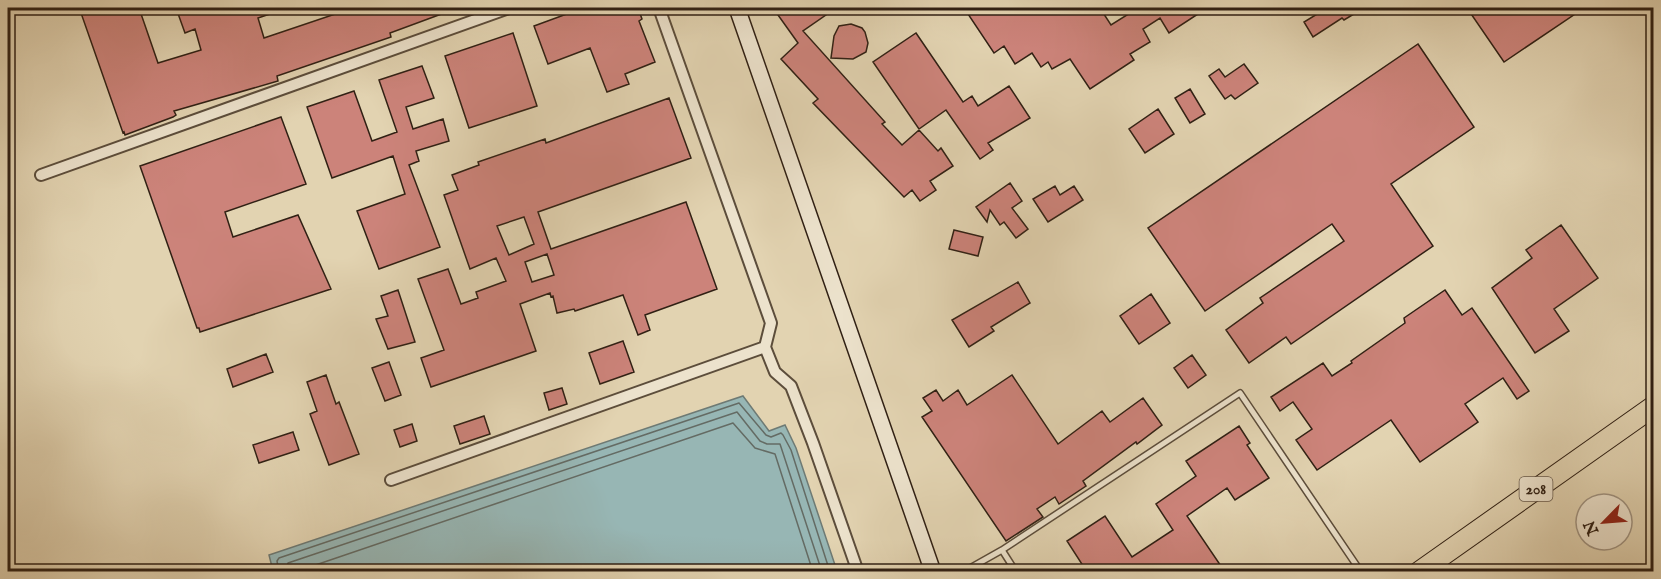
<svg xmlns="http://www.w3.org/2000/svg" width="1661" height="579" viewBox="0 0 1661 579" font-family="'IM FELL English',serif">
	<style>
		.water { fill: #97b6b4; stroke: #6e7a74; stroke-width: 1.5 }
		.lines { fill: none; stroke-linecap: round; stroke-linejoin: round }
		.shore { stroke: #646b64; stroke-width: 1.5 }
		.building { fill: #cc837a; stroke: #302014; stroke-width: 1.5; fill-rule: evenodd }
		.lane-casing { stroke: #5c4d3b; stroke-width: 8 }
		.street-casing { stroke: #5c4d3b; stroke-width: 14 }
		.secondary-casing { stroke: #302014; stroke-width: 18 }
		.highway-casing { stroke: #302014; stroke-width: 22 }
		.lane { stroke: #ece2cc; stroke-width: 5 }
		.street { stroke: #ece2cc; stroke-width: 10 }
		.secondary { stroke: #ece2cc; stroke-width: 15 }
		.highway { stroke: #e2d3b1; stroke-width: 20 }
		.labels { text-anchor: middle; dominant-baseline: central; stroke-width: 5; stroke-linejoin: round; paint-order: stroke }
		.shield { fill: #ece2cc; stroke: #685a4b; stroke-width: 1.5 }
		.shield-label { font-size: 15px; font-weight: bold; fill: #302014 }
	</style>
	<rect width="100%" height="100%" fill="#e2d3b1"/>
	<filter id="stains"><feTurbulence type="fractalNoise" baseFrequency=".00333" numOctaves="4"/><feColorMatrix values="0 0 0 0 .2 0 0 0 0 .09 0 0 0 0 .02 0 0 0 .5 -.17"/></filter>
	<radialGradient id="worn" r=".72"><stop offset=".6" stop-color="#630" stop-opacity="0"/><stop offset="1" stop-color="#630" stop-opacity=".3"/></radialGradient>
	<path class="water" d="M743,396L769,431L785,425L796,448L837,571H273L269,555Z"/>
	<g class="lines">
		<path class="shore" d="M279,572L277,561L279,558L739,403L766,435L771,437L781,433L783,435L791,450L830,572
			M286,572L288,563L737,412L760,441L767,444H780L822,572
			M295,572L733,423L755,448L775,454L813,572"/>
	</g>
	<path class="building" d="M95,8H139L158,63L201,50L195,29L185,33L176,8H284L285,9L258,18L264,38L353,8L455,9L390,33L391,37L277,76L278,81L174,111L176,115L173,117L125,135L124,132L123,133L81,13Z
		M583,8H638L642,19L639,21L655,62L625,74L629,84L607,92L590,48L548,64L534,26Z
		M773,8H836L803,31L885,122L882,124L902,145L919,130L938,151L941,148L953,166L930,181L936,190L920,201L912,190L904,197L813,103L818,99L781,59L798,43Z
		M964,8H1100L1111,25L1138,8H1194L1198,14L1169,33L1160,18L1143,29L1150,42L1130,54L1134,60L1090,89L1070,59L1052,69L1048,62L1041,67L1032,53L1015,64L1004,46L994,53Z
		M1327,8H1364L1344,20L1342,18L1313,37L1304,22Z
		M1467,8H1584L1504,62Z
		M851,24L862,28L865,32L868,43L866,52L853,59L831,58L834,36L839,26Z
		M513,33L537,106L469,128L445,56Z
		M916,33L963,102L972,96L978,106L1009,86L1030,118L988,143L993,150L980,159L946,110L919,129L873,62Z
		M1418,44L1474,127L1391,184L1433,246L1291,344L1286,337L1249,363L1226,330L1263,303L1260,298L1344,241L1332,224L1205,311L1148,228Z
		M1244,64L1258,83L1235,99L1231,95L1225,99L1209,76L1219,69L1225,77Z
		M422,66L434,98L406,107L413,129L443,119L449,141L416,151L419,161L409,165L440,247L379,269L357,211L405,194L393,156L332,178L307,107L354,91L372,141L397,132L379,80Z
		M1190,89L1205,114L1190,123L1175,98Z
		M669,98L691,158L538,212L551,249L686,202L717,289L645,315L650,330L638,335L623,295L575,311L574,309L557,313L553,296L551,297L550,293L520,304L536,351L431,387L421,358L444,350L418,279L448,269L461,304L478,298L476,292L506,281L496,258L470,269L444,195L458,190L452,175L479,165L478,162L545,139L546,143ZM524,217L534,244L509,255L497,226ZM547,254L554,275L532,282L525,262Z
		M1158,109L1174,134L1145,153L1129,129Z
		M281,117L306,184L225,212L233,237L298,215L331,289L200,332L199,328H197L140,166Z
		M1010,183L1022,201L1012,208L1028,229L1016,238L1004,222L1000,225L990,210L987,222L976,207Z
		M1055,186L1060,195L1074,186L1083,200L1048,222L1033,199Z
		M1561,225L1598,278L1554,309L1569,331L1535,353L1492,288L1532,258L1526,250Z
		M954,230L983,237L978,256L949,249Z
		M1018,282L1030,303L991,327L994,331L969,347L952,320Z
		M398,290L415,342L388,349L376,319L388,316L381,296Z
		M1445,290L1462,315L1472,308L1529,391L1517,399L1503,378L1465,404L1478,422L1420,462L1391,420L1317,470L1296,440L1312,429L1293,402L1280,411L1271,397L1323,363L1332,376L1352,363L1351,361L1405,323L1404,318Z
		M1151,294L1170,323L1139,344L1120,316Z
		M623,341L634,372L600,384L589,353Z
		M266,354L273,372L233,387L227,369Z
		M1192,355L1206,375L1188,388L1174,368Z
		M389,362L401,395L385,401L372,368Z
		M326,375L336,404L339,402L359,454L329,465L310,414L317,411L307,382Z
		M1012,375L1058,444L1102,411L1110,422L1143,398L1162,425L1137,444L1136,442L1083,481L1086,486L1059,504L1055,497L1037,509L1043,517L1006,541L922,417L932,411L923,398L936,390L943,401L958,390L967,405Z
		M562,388L567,404L549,410L544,393Z
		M484,416L490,434L460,444L454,426Z
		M412,424L417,441L400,447L394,430Z
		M1239,426L1250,443L1247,445L1269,478L1235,500L1227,488L1187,516L1225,572H1151L1148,566L1140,572H1087L1067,541L1105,516L1132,557L1173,530L1156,504L1196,476L1186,461Z
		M293,432L299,450L259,463L253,445Z"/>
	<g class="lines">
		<defs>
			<path id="lane" d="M1002,550L1016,572
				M963,572L1002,550L1240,393L1361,572"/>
			<path id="street" d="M659,8L771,323L765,347L775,372L791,386L813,443L858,572
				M41,175L509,8
				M391,480L765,347"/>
			<path id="secondary" d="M737,8L933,572"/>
			<path id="highway" d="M1419,572L1654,406"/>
		</defs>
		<use href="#lane" class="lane-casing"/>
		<use href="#street" class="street-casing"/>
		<use href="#secondary" class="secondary-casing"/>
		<use href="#highway" class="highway-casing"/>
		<use href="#lane" class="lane"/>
		<use href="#street" class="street"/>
		<use href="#secondary" class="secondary"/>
		<use href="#highway" class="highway"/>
	</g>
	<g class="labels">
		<rect class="shield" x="1519.5" y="477" width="33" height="24" rx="4.5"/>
		<g class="shield-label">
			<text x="1536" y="489">208</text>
		</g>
	</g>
	<rect width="1661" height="579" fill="none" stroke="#e2d3b1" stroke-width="30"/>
	<rect x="9" y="9" width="1643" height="561" fill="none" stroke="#302014" stroke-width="3"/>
	<rect x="15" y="15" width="1631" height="549" fill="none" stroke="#302014" stroke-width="1.5"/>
	<g transform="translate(1604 522) rotate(245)"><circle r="28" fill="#ece2cc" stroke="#a19482" stroke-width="1.5"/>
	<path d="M0-4.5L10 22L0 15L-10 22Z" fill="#8f2418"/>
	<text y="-9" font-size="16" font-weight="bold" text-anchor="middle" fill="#302014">N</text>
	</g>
	<rect width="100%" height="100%" filter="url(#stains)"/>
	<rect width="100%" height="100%" fill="url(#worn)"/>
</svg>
